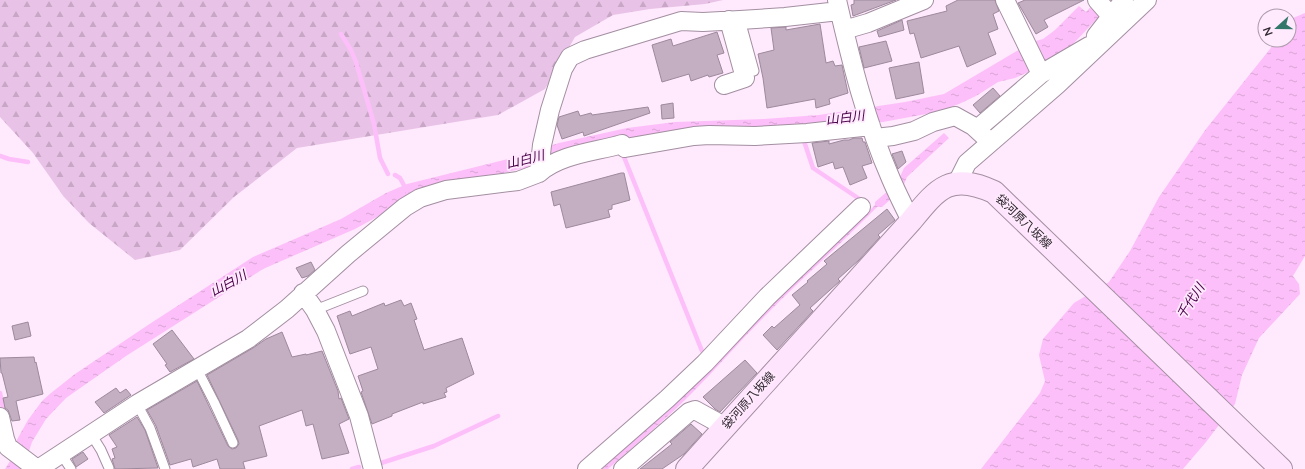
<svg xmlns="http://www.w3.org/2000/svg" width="1305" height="469" viewBox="0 0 1305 469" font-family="Lato,'Noto Sans JP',sans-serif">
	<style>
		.forest { fill: url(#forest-firs) }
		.water { fill: url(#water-ripples) }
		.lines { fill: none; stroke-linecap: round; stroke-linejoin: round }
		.stream { stroke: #fdbff9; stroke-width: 4.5 }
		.building { fill: #c4afc2; stroke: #9c899b }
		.lane-casing { stroke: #a38fa1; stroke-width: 11 }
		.street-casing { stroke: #a38fa1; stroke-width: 20 }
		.secondary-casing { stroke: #a38fa1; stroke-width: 24 }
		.lane { stroke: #fff; stroke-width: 9 }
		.street { stroke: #fff; stroke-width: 18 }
		.secondary { stroke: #fee5fd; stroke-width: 22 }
		.labels { text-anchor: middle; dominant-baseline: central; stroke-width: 3.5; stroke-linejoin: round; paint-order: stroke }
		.street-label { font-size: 12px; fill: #302830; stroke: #ffe9fd }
		.water-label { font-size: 13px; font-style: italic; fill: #490049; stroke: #ffe9fd }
	</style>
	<defs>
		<pattern id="forest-firs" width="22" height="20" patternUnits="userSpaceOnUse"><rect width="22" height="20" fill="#e9c2e7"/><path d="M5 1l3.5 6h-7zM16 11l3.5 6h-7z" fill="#c8a7c6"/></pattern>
		<pattern id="water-ripples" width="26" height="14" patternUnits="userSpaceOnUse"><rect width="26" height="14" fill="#fdbff9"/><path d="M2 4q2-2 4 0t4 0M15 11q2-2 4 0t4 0" fill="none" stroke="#d9a4d6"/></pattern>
	</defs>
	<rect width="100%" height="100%" fill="#ffe9fd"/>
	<path class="forest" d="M0,0H723L705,4L650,9L613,15L575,37L545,89L498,115L297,148L234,197L180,250L135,260L89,223L64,197L33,153L0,117Z"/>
	<path class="water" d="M1097,0H1115L1072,45L1073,50L1041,62L1033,70L1015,78L998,82L976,96L959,104L937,112L883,122L811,129L753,133L530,167L444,186L395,207L355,229L263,269L126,356L66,398L46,419L32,442L27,457L26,469H5L10,461L14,445L28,420L42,401L51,393L75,374L148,325L253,257L341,219L386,193L407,184L512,158L559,143L627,128L675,122L764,119L819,115L905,102L944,94L1032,42L1043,39L1055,30L1079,6L1086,12Z
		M1305,13V256L1293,276L1299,284L1300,294L1259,338L1242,375L1235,404L1206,442L1183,469H981L1040,393L1045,381L1039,355L1043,339L1074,303L1109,282L1130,251L1159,197L1206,129L1270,49L1276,40H1289V22L1293,18Z
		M944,133L949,138L907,177L902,189L882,207H877C840,245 801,279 764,317C739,342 716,369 691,394C665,420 636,444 608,469H602L662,415L778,298L863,217L875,205V202L897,183L904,168Z"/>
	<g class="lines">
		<path class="stream" d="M341,34L351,50L356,62L374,124L380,158L388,174
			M803,138L813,168L861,200
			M622,152L702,351
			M0,156L9,159L28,162
			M395,175L400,178L407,191
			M0,393L4,413
			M378,464L434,446L498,416
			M352,469L359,467"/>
	</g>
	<path class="building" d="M854,0H896L853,16L851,5L854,4Z
		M958,0H995L999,11L993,14L998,29L988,33L996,54L967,67L959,46L921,58L914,33L910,34L907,21L947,11L946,6Z
		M1025,0H1084L1044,20L1048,27L1036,34L1018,3Z
		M902,20L904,30L879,37L877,31Z
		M820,24L826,63L833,61L835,66L842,65L848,93L829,99L830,104L816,108L815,99L767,108L763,78L758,54L774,50L771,28L786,27V30Z
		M717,32L724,53L717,55L723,73L709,77L708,75L691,81L689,74L662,82L652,45L671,39L673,46Z
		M886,41L892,61L864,68L859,47Z
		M919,62L924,93L896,99L889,68Z
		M993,88L1000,96L980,113L973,105Z
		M673,103L674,118L662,119L661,105Z
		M648,107L650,113L584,136L583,132L562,139L557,125L559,117L578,111L580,116L591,113L592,115Z
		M854,138H862L863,142H865L872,163L862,166L867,178L850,185L843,167L835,169L833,162L818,167L812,143L829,141V144L844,140H849Z
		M902,151L906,162L898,169L892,154Z
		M621,173H624L630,200L612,205V209L608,210L610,217L566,228L560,204L554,206L551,192Z
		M887,209L895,220L878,235L880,237L859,260L838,279L840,281L810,308L813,311L777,350L763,335L772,326L774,328L800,305L792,295L808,282L807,281L827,264L824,261Z
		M311,262L315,270L308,276L302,278L296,268Z
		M401,300L404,306L411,303L417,319L414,320L424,350L462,338L474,374L446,388L447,392L444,393L446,397L423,404V402L392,414V416L372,424L361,392L363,391L358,376L378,369L371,347L350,354L337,316L350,311L352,316L384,303L385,306Z
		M28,322L31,336L15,340L12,326Z
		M172,330L194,359L170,372L165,365L167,364L153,344Z
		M282,332L292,357L306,354V355L322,351L338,391L339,399L341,398L349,419L339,424L349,453L322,459L313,424L306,426L302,410L259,426L267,456L243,462L245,469H220L217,459L193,467L191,459L170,465L156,426L147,410L197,381L228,446L232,449L236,448L239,444L238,440L207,375L253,348L266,339Z
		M34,357L35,363L36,362L43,394L16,401L20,420L12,421L8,410L5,408L3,398L8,397L2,373H1L0,358Z
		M745,360L757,373L720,412L715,409L703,397Z
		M116,388L120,393L126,389L131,395L104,413L95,402Z
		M137,417L145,430L158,468L115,469L112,459L115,458L112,449L117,447L109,435Z
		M691,424L702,434L684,454L662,469H640L672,444L670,442Z
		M83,452L88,459L76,467L72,459Z"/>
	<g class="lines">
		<defs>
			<path id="lane" d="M740,20L754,71
				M315,310L363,291
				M197,369L214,402L233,443
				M137,404L150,428L165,469
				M91,434L101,450L109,468
				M61,454L71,469"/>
			<path id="street" d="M837,0C851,61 866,122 891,179C897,193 904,207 911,221
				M1097,0L1111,16
				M844,30L868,23L924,0
				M1099,40L1096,36L1124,0
				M1041,74L1089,46
				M724,85L745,78L729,20
				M977,129L1041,74L1005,0
				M875,138L893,136L914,131L933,122L955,116L973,126L986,138
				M539,173C560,154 595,152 622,144L625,148L694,136L709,135L755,136L807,133L871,126
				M957,183L967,163L1057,85L1147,0
				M303,293L315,310L326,331L359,416L373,469
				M0,417L5,439L8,447L37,469
				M38,469L137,404L248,339L287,309L348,254L405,207L420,198L446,190L518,181L539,173L542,145L550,110L563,69L570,57L585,50L681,21L703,22L740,20L785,17L839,11
				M587,469L667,399L705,363L767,297L861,207
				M623,469L689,412L695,410L724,426"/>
			<path id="secondary" d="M687,469L911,221C938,188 950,172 994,192L1281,469"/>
		</defs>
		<use href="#lane" class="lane-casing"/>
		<use href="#street" class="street-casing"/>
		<use href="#secondary" class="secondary-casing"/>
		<use href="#lane" class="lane"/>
		<use href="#street" class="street"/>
		<use href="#secondary" class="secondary"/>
	</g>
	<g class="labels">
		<g class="street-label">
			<text transform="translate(1024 221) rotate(44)">袋河原八坂線</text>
			<text transform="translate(748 400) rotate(-48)">袋河原八坂線</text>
		</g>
		<g class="water-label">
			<text transform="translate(845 117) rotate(-7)">山白川</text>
			<text transform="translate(525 159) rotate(-14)">山白川</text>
			<text transform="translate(228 283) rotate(-28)">山白川</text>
			<text transform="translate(1190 301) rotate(-57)">千代川</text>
		</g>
	</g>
	<g transform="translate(1277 28) rotate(249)"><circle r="19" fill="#ffe9fd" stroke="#ac9cab"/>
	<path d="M0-3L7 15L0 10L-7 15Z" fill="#33776a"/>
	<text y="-6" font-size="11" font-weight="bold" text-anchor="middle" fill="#302830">N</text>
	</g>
</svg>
